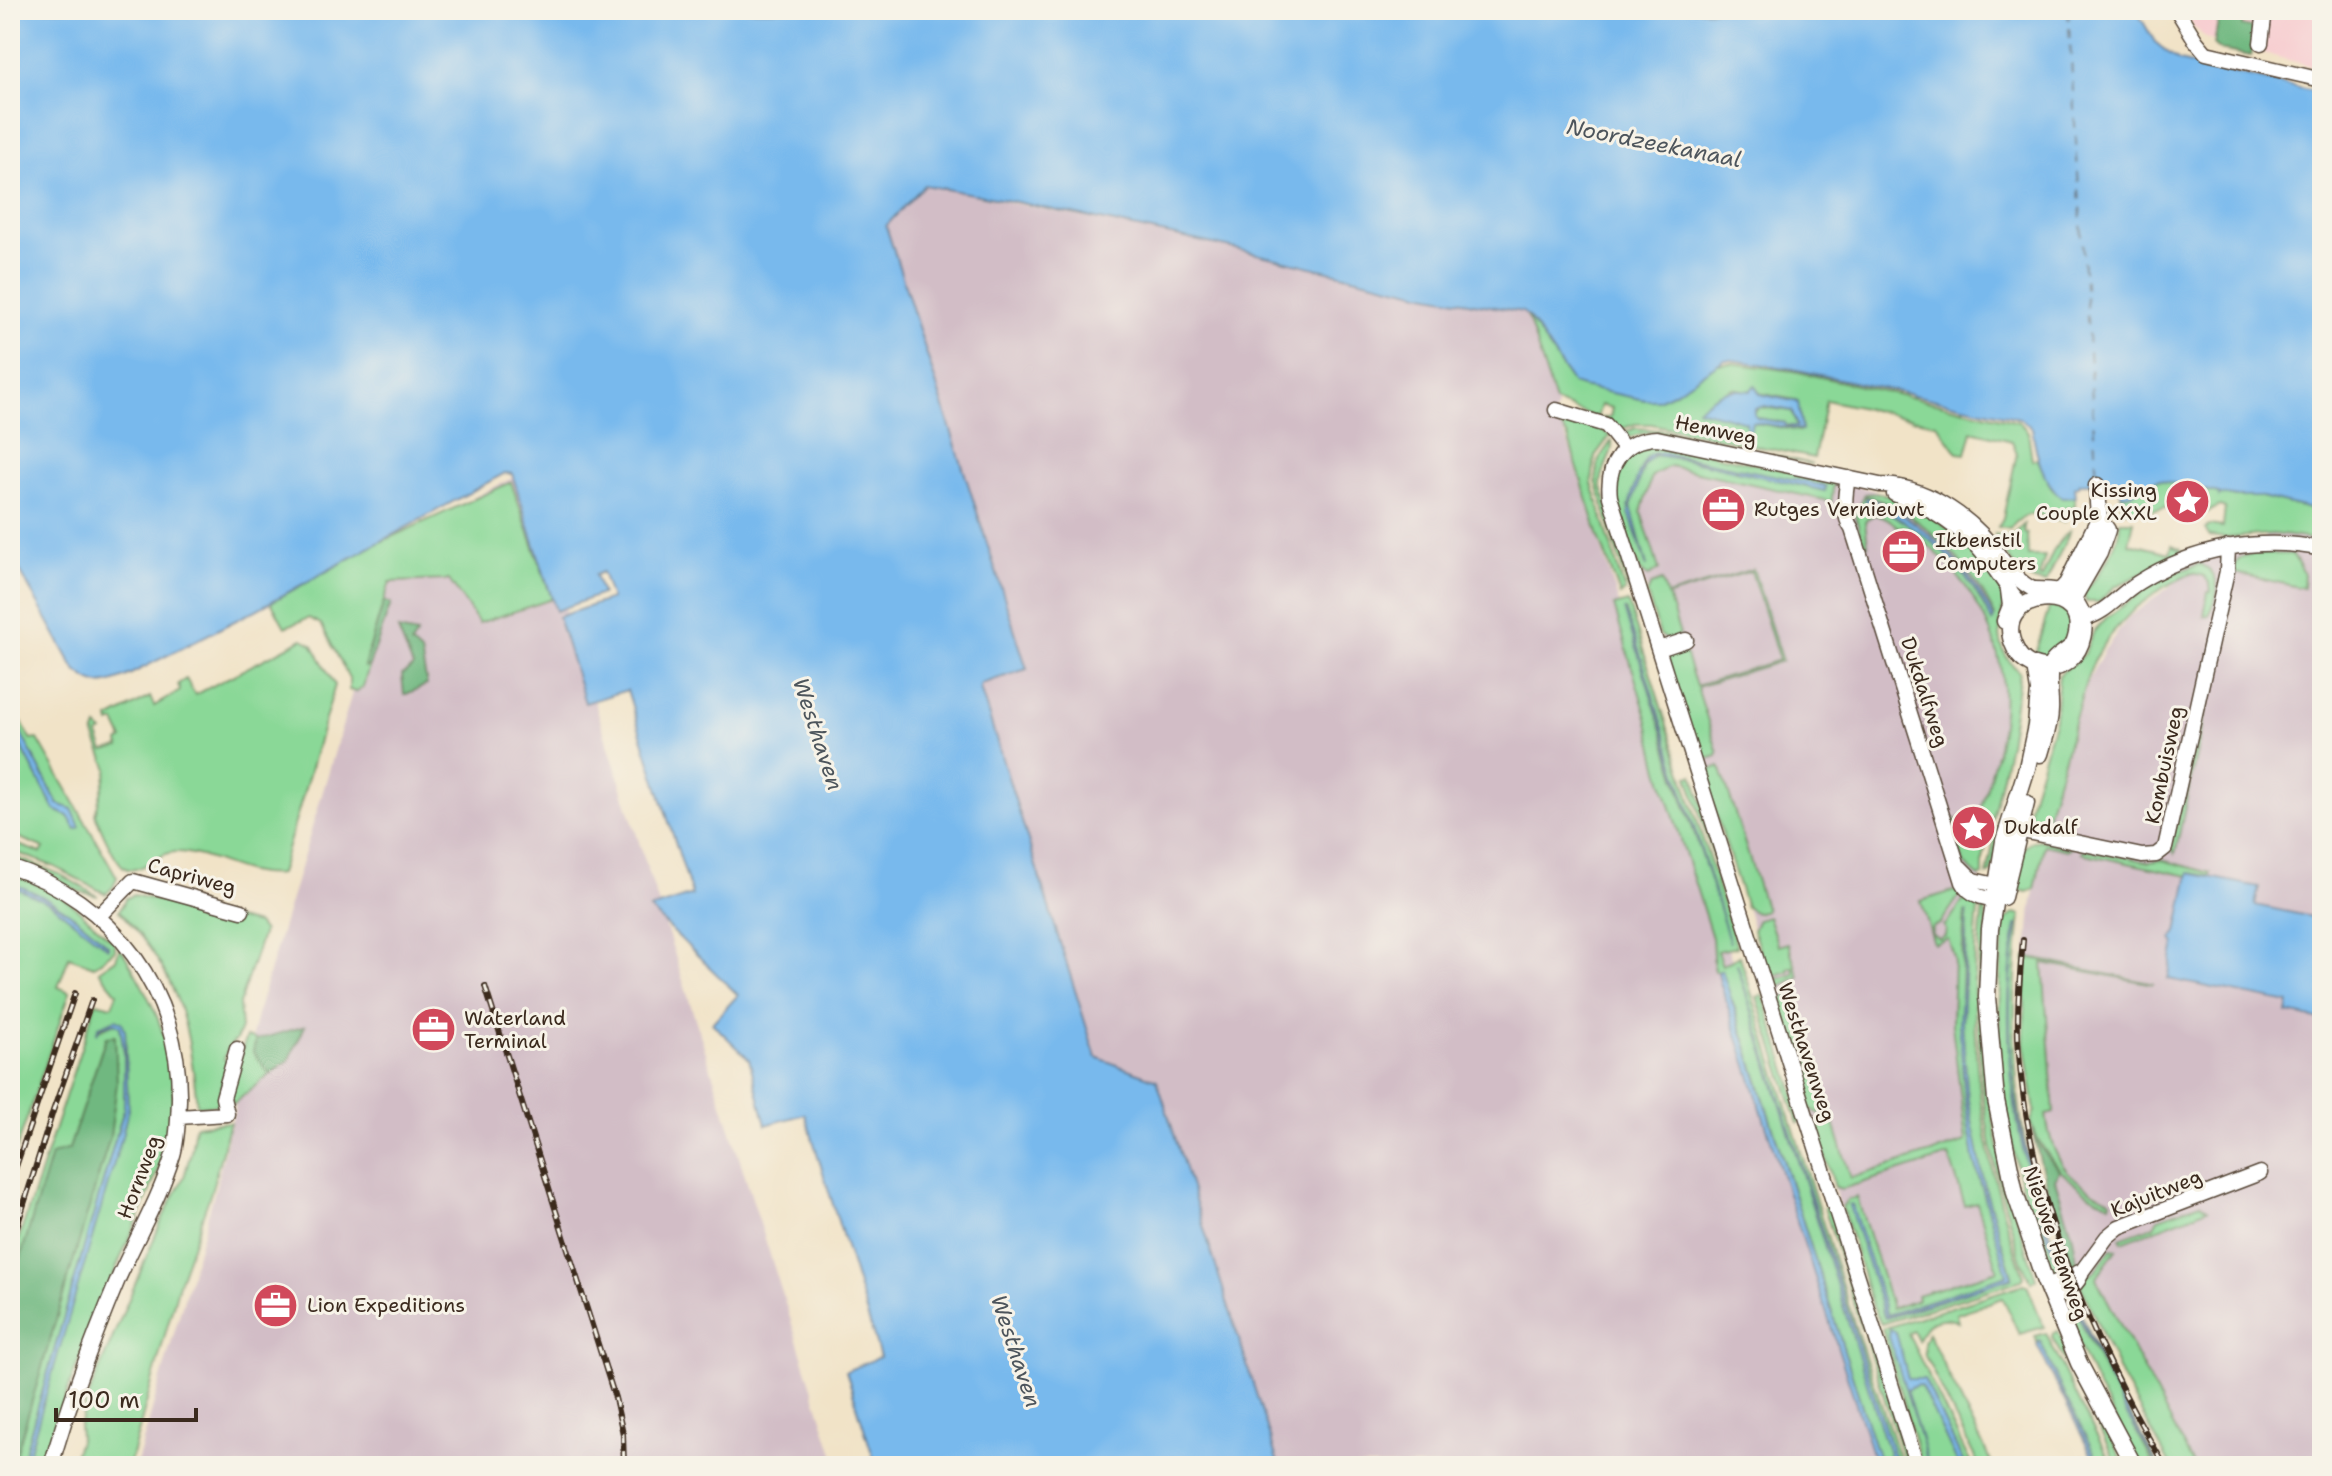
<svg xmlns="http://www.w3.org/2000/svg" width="2332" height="1476" viewBox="0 0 2332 1476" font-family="'Shantell Sans',sans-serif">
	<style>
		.built { fill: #f7cfd1 }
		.industrial { fill: #d2bdc6 }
		.green { fill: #8ad897; stroke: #62815a; stroke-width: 2; fill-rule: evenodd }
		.forest { fill: #6fb880; stroke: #55714f; stroke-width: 2 }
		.water { fill: #78b9ed; stroke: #5a7286; stroke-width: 2; fill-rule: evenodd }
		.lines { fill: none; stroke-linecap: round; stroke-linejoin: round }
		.ferry { stroke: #4d555c; stroke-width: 2; stroke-dasharray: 10 8; stroke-linecap: butt }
		.minor-casing { stroke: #564637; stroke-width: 17 }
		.major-casing { stroke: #564637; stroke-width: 19 }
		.minor { stroke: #fff; stroke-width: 14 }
		.major { stroke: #fff; stroke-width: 16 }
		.rail-casing { stroke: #3b2a1e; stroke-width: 6 }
		.rail { stroke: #f7f3e8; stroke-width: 3; stroke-dasharray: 9; stroke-linecap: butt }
		.labels { text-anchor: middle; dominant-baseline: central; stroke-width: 6; stroke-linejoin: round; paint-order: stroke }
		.street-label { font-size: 20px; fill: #3b2a1e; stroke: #f7f3e8 }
		.poi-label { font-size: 20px; fill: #3b2a1e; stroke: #f7f3e8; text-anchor: start }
		.water-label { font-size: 22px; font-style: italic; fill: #4d555c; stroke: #f7f3e8 }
	</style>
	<rect width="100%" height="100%" fill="#f7f3e8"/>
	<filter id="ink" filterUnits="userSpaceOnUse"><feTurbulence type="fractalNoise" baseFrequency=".0125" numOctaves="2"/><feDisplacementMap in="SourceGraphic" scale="16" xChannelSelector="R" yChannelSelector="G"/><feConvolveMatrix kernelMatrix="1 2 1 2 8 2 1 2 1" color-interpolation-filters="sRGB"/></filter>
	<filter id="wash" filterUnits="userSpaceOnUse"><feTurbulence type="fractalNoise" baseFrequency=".006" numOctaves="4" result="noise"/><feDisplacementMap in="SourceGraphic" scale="32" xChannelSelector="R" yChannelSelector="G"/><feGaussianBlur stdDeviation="1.8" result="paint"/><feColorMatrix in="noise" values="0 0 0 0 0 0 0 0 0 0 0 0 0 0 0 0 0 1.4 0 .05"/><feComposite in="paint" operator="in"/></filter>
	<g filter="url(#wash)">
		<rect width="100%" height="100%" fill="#f1e3c7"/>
		<path class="built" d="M2184,10H2322V69L2206,38L2194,27Z"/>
		<path class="industrial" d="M924,185L1227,247L1425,294L1522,312L1528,316L1573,384L1579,386L1555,402L1557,406L1552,423L1561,427L1569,445L1892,1466H1209L1097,1058L980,688L981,684L1026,669L886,225Z
			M1640,448L1831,479L1891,495L1956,533L2000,622L1999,637L2004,655L2020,672L2003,776L1983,861L1974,939L1972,1013L1976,1074L1985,1141L2000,1207L2024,1277L2022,1280L1881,1324L1841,1210L1615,490Z
			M522,473L837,1466H136L214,1194L260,1003L399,535Z
			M2263,534L2322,540V1466H2171L2107,1348L2080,1284V1262L2077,1261L2073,1237L2058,1192L2027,1073L2023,1010L2030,917L2044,845V826L2087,682L2105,649L2129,617L2176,582L2175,569L2204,546L2266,538Z"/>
		<path class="green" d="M1527,315L1573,384L1645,400H1657L1675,392L1717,364L1731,363L1794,371L2019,422L2028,432L2032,460L2037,458L2052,489L2062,498L2075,497V507H2066L2065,522C2040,514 2028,506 2010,529L1998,527L2003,518L2017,453L2012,441L1972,431L1966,454L1958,453L1937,424L1826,400L1814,458L1651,424H1635L1619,430L1602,418H1610L1612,408L1601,405L1597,418L1555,402ZM1732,388L1795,400L1798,402L1799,431L1752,422L1747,432V422L1698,409Z
			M1759,407L1792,411L1797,426H1787L1785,423L1757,418L1754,414Z
			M1554,416C1576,423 1588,420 1610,436L1595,456L1592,483L1625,592L1620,595L1599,537L1568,437L1561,427L1553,422Z
			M1636,428L1666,431L1812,464L1649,432L1630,437L1622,433Z
			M1612,440C1614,456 1601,468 1601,485L1633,585L1629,591L1596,481L1599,459Z
			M1659,443L1834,481L1831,505L1829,501L1670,466L1652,476L1641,512L1659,569L1649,576L1640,571C1626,527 1587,455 1659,443ZM1659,453L1825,486L1824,490L1684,459L1656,455L1649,459L1644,465L1631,507L1647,567L1629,508L1643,465L1647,458Z
			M2158,480L2237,497H2262L2322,512V540L2273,534L2226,538L2209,536L2205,529L2209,525L2223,527L2225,508L2220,506C2212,508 2207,517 2198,510L2201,506L2199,501L2183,495L2178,497L2174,506L2145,512L2141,509L2122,510L2121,495C2136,495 2144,482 2158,480Z
			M511,482L552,599L479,623L449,580L390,582L364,666H369L363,687L356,692L349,690V678L321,624L309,618L285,627L271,602L376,544Z
			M1878,493C1916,498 1991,555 2003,594C2005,599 2003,606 2002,612C1997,636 2000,656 2020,672L2009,744L1983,860V875L1979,877L1964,864L1952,825L1955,820L1964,818L1972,841H1974L1979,822L1969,824L1966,817L1979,813C1988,784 1998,754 2002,723C2012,643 1968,569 1902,526L1898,527C1888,518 1875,508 1865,522L1868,545L1863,543L1855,514L1865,494ZM1866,496C1920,509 1973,568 1995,616L1992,621C1984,607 1976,591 1966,577C1942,543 1904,517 1866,501Z
			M2120,521H2134L2129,543L2170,553L2172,545L2181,549V555L2116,586L2099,602H2086L2084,593C2099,574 2120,546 2120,521Z
			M2024,524V533L2027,534L2028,556H2045L2039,577L2042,578C2049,562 2055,540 2070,531L2046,583C2022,583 2010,559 1996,541L1995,534L2002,537L2013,536Z
			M2251,554H2292L2304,573L2303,588L2235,573L2233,582L2230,579C2233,566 2236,557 2251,554Z
			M2200,564C2223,573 2219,597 2209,615L2204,616L2208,592H2211L2210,584L2204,576L2192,573L2164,587L2135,608L2109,636L2095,659L2087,678L2044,826L2037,828L2030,820L2029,806L2055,719L2059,675L2084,654L2094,631L2106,618L2163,577Z
			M1753,569L1782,661L1697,687L1718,753L1717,756L1705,760L1698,756L1667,658L1672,650L1683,647L1696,686L1779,660L1751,571L1668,596L1680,635L1668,640L1660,635L1647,594L1651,585L1662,581L1667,596Z
			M1628,602L1737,947L1717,951L1722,965L1740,956L1855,1326L1902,1466H1897L1737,964L1893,1466H1881L1735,1008L1719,971H1714L1712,938L1659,770L1647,718L1614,606ZM1625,609L1714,891L1681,794Z
			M2050,605L2068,613L2072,636L2046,661L2034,657Z
			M2218,628L2223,629L2175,854L2171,848Z
			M303,639L312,644L335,685L280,874C243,879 212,853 176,852C159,851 140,876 125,868C114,861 100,826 95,814L108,769L94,735L97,727L103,732L98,735L104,751L120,747L119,742L123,739L115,722L110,724L109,719L150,697L154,706L180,691L178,684L186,679L195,695Z
			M2028,688L2031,692V723L1991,873L1987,875L1997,825L2018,749Z
			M10,701L31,740L38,739L117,877L113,887L106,894L55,867L10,850V842L41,853L44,848L10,834V725L55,810L68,816L76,828L72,809L58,804L10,712Z
			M1720,766L1766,910L1756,913L1746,907L1705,780L1708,771Z
			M1693,775L1740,921L1734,923L1688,776Z
			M2039,840L2071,848L2067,850L2044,845L2035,889L2028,892L2013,889C2017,870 2015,843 2039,840Z
			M2084,849L2149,862L2162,860L2211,873L2210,876L2191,873L2188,876L2081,853Z
			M10,855L59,874L98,896L78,891L54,878L10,861Z
			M10,873L51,890L72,904L115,943V950L94,966L69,957L58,987L70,992L10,1168Z
			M1953,891L1962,892L1940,924L1933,927L1932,934L1939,939L1945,936L1946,929L1944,927L1967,896L1979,900C1965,1030 1979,1154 2024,1277L2022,1280L1881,1324L1871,1303L1842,1207L1847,1200L1857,1197L1892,1308L1918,1300L1917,1295L1998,1270L1977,1203L1965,1206L1949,1156L1842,1189L1835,1187L1817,1131L1822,1120L1832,1117L1851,1178L1966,1142L1952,1024L1954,957L1948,939L1934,944L1921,901ZM1965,912H1967L1962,1023L1968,1101L1985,1188L2012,1275L2011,1278L1887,1318L1884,1317L1879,1296L1887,1315L2008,1275C2000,1235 1982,1197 1974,1157C1957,1076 1959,995 1965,912Z
			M134,895L257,924L263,932L239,1004L241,1028L236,1040L229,1046L224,1059L227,1061L217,1105L197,1106C189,1022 179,974 119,911L126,898Z
			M1983,904L1986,912L1989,1098L2005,1181L2036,1279L2032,1282C2021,1268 2016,1243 2011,1225C1978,1120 1971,1013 1983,904Z
			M2015,913L2021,915C2007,1043 2013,1154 2066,1274L2056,1275L2048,1269C2004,1147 1990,1050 2005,920Z
			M1768,916L1778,946L1788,943L1799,977L1780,986L1771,981L1794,974L1793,967L1788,968L1789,971L1772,976L1768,975L1753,930L1758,919Z
			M120,947C148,993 173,1038 173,1094C173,1156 133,1226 110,1283C84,1343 62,1403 43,1466H25L128,1110L125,1030L116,1019L100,1026L99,1030L115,1023L120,1025L124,1052V1109L21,1466H10L106,1037L69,1149L10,1293V1266L96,1002L112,1006L117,993L99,971L116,959Z
			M2026,957L2154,984L2043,963L2054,1113L2046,1115C2052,1161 2068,1181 2111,1200L2110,1204C2071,1188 2047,1161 2030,1123L2035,1111L2024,1043Z
			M1792,994L1830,1110L1820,1114L1809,1108L1778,1008L1783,997Z
			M1763,995L1803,1121L1798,1123L1757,997Z
			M246,1037L256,1040L253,1052L270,1074L233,1104L228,1097Z
			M230,1122L211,1192L180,1280L129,1466H71L80,1437L79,1426L92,1387L163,1217L184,1177L191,1152L195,1126Z
			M2201,1203L2208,1209L2122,1242L2120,1238L2154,1226L2158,1218Z
			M1830,1205L1867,1328L1865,1329L1861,1328L1824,1207Z
			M2111,1249L2116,1250L2096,1278L2194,1466H2171L2122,1378L2080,1284L2086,1276L2094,1272Z
			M2024,1284L2027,1285L2044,1327L2019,1334L2003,1298L1956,1314L1958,1322C1939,1314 1924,1322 1918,1341L1913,1331L1908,1334L1972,1466H1965L1924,1379H1908L1896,1333L1906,1390L1917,1385L1921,1386L1959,1466H1922L1882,1329Z
			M2072,1294L2107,1372L2159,1466L2116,1391L2076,1303L2073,1304L2101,1366L2155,1466H2141L2096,1384L2064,1311Z
			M2058,1331L2088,1397L2126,1466H2118L2052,1337L2053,1333Z
			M1868,1333L1912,1466H1906L1865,1337Z
			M1928,1333L1993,1466H1979L1925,1356L1924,1343Z
			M2046,1333L2079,1403L2113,1466H2101L2065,1397L2040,1341L2037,1342L2035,1336Z"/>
		<path class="forest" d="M2220,10H2245L2242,26L2257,29L2251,56L2220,50L2214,45Z
			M384,601L391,604L369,666L364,667Z
			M398,630L417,634L411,644L421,653L427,685L404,695L402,675L413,667Z
			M305,1026L289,1060L270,1074L253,1052L256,1040Z
			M115,1036L117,1083L110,1137L14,1462L10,1457V1293L51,1155L69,1149L106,1037Z
			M2030,1123L2040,1147L2059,1171L2055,1179L2073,1237L2077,1261L2080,1262L2074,1270L2051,1202Z"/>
		<path class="water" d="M10,10H2136L2155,42L2179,61L2322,93V512L2262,497H2237L2221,494L2219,496V493L2158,480C2144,482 2136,495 2121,495L2120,485H2116V482L2079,483L2078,486L2074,487L2075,497L2062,498C2041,480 2036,453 2032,428L2019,418L1793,369L1732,360H1724L1675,392L1657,400H1645L1582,387L1573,384L1528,316L1522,312L1425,294L1227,247L1016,202L924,185L886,226L1027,669L981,684L980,688L1096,1057L1157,1080L1279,1466H876L846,1371L880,1357L805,1114L766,1125L749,1059L712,1023L738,995L650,909L692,895L627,690L585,703L558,617L611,599L602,572L595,575L602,594L556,611L512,474L505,473L256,610L125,677C101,687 95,687 75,670L10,553Z
			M1755,385L1760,394L1798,402L1802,430L1752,422L1750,431L1747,432L1746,422L1697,409C1716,394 1726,387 1750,391ZM1764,406L1792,411L1797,426H1787L1785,423L1757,418L1754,414L1755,409Z
			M1663,453L1826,486L1825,491L1684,459L1654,455L1644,465L1631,507L1647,567L1629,513C1629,501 1640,462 1650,455C1654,452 1658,453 1663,453Z
			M1867,498C1924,519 1967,565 1994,618L1992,622C1967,565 1921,526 1865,501Z
			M1624,609L1636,641L1730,943Z
			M10,712L58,804L72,809L80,827L76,829L68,816L55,810L10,725Z
			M2189,873L2259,887L2255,905L2322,919V1020L2287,1013L2289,1003L2168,979L2175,944L2172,939L2177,932Z
			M10,883C48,895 79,918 108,945V948L51,904L10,885Z
			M1967,911L1962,1023L1968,1101L1985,1188L2012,1277L1885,1318L1849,1206L1852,1205L1887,1315L2007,1275L1974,1159L1965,1099L1959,1023Z
			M2016,925H2018C1996,1040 2020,1163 2063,1270H2060C2015,1162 1998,1041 2016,925Z
			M1737,964L1897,1466H1893L1881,1428Z
			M1722,970L1881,1466H1876L1720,982L1718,972Z
			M116,1019L122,1022L125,1030L128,1110L122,1136L25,1466H21L124,1109V1052L120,1026L115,1023L101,1027L96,1034L99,1026Z
			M2075,1302L2116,1391L2158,1466L2124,1411L2073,1304Z
			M1890,1329L1896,1332L1908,1379H1924L1965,1466H1959L1921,1386L1917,1385L1906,1390L1929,1466L1889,1337Z
			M2040,1341L2065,1397L2101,1466H2097L2094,1460L2037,1345Z"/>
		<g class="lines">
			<path class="ferry" d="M2068,10L2097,481"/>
		</g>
	</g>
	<g filter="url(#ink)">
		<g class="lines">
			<defs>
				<path id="minor" d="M2177,10L2196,41L2206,53L2322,80
					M2261,43L2265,10
					M1556,410L1606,425L1625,449
					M1848,478C1845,494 1842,516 1852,529L1963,882C1970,897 1989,901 2003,897L1996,885L1973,880L1960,867
					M1894,494C1929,507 1962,528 1986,557C1996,570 2005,585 2016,598
					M2083,619C2107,613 2119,594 2139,582C2193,548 2260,536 2322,549
					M1659,649L1686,640
					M2008,828L2142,856L2156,855L2165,848L2227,571L2228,547
					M10,867C112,899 181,993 179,1100C178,1118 178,1138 173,1155C160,1197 137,1237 119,1277C93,1339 69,1401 51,1466
					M99,916L133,881L242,911
					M178,1117L227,1114L223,1098L237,1049
					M2047,1286L2082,1271
					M2052,1298C2065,1293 2079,1286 2082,1271L2107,1237L2119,1227L2260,1173
					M1917,1466L1610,497C1606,465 1623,439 1657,438L1880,485C1923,485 1966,514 1992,546C2004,562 2016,582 2035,590"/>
				<path id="major" d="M2097,486L2099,519
					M2035,590C2042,590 2051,590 2059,592C2100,604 2086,672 2044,668C2031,667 2020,660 2015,648C1986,589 2099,579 2074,644C2068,652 2055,656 2051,665C2046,679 2051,696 2050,710C2050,725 2044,739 2040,754
					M2054,598L2067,584L2099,519
					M2072,600L2099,553L2107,530L2099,519
					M2005,621L2011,606L2009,590
					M2035,666L2039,691L2036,726L2027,768L2004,841L1990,929L1987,997L1996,1100L2015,1193L2044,1279L2079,1363L2134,1466
					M2003,897L2026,803"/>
			</defs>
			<use href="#minor" class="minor-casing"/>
			<use href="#major" class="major-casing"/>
			<use href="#minor" class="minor"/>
			<use href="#major" class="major"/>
			<defs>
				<path id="rail" d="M2023,940C2020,972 2017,1005 2018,1037C2025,1190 2088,1336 2165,1466
					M485,986L615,1398L623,1434L624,1466
					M10,1184L75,993
					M10,1249L53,1111L92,1000"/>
			</defs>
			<use href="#rail" class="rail-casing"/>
			<use href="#rail" class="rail"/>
		</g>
	</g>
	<defs>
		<symbol id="sight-disc" viewBox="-11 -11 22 22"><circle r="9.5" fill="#d1495b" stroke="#f7f3e8"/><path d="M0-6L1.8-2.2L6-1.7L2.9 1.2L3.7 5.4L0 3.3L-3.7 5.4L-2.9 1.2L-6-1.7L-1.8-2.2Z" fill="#fff"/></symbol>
		<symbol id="office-disc" viewBox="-11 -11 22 22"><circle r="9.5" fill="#d1495b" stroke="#f7f3e8"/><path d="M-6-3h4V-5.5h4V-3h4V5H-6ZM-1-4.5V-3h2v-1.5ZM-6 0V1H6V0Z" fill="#fff"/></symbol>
	</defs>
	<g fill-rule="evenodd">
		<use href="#sight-disc" x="2162" y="476" width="51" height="51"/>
		<use href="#office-disc" x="1698" y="484" width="51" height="51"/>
		<use href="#office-disc" x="1878" y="526" width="51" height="51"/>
		<use href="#sight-disc" x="1948" y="802" width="51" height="51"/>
		<use href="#office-disc" x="408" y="1004" width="51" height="51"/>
		<use href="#office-disc" x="250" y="1280" width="51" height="51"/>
	</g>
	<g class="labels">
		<g class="street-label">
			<text transform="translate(1716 430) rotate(12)">Hemweg</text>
			<text transform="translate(1925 692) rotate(72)">Dukdalfweg</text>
			<text transform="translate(2164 765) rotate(-78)">Kombuisweg</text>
			<text transform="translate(192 876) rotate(15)">Capriweg</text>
			<text transform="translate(1807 1052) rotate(72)">Westhavenweg</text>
			<text transform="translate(139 1177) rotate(-69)">Hornweg</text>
			<text transform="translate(2156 1193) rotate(-22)">Kajuitweg</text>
			<text transform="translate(2056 1243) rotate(71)">Nieuwe Hemweg</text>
		</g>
		<g class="poi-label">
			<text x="2157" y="490" text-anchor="end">Kissing<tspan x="2157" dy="23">Couple XXXL</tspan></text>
			<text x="1754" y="509">Rutges Vernieuwt</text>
			<text x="1935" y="540">Ikbenstil<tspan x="1935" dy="23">Computers</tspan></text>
			<text x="2004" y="827">Dukdalf</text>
			<text x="464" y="1018">Waterland<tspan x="464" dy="23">Terminal</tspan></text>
			<text x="307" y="1305">Lion Expeditions</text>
		</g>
		<g class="water-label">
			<text transform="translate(1654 143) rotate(11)">Noordzeekanaal</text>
			<text transform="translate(818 734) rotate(72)">Westhaven</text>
			<text transform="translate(1016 1351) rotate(72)">Westhaven</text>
		</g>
	</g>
	<rect width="2332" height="1476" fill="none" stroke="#f7f3e8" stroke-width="40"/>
	<path d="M56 1408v12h140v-12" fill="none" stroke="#3b2a1e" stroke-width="4"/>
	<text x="68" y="1408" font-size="24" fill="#3b2a1e" stroke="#f7f3e8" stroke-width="6" paint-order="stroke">100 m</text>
</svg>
